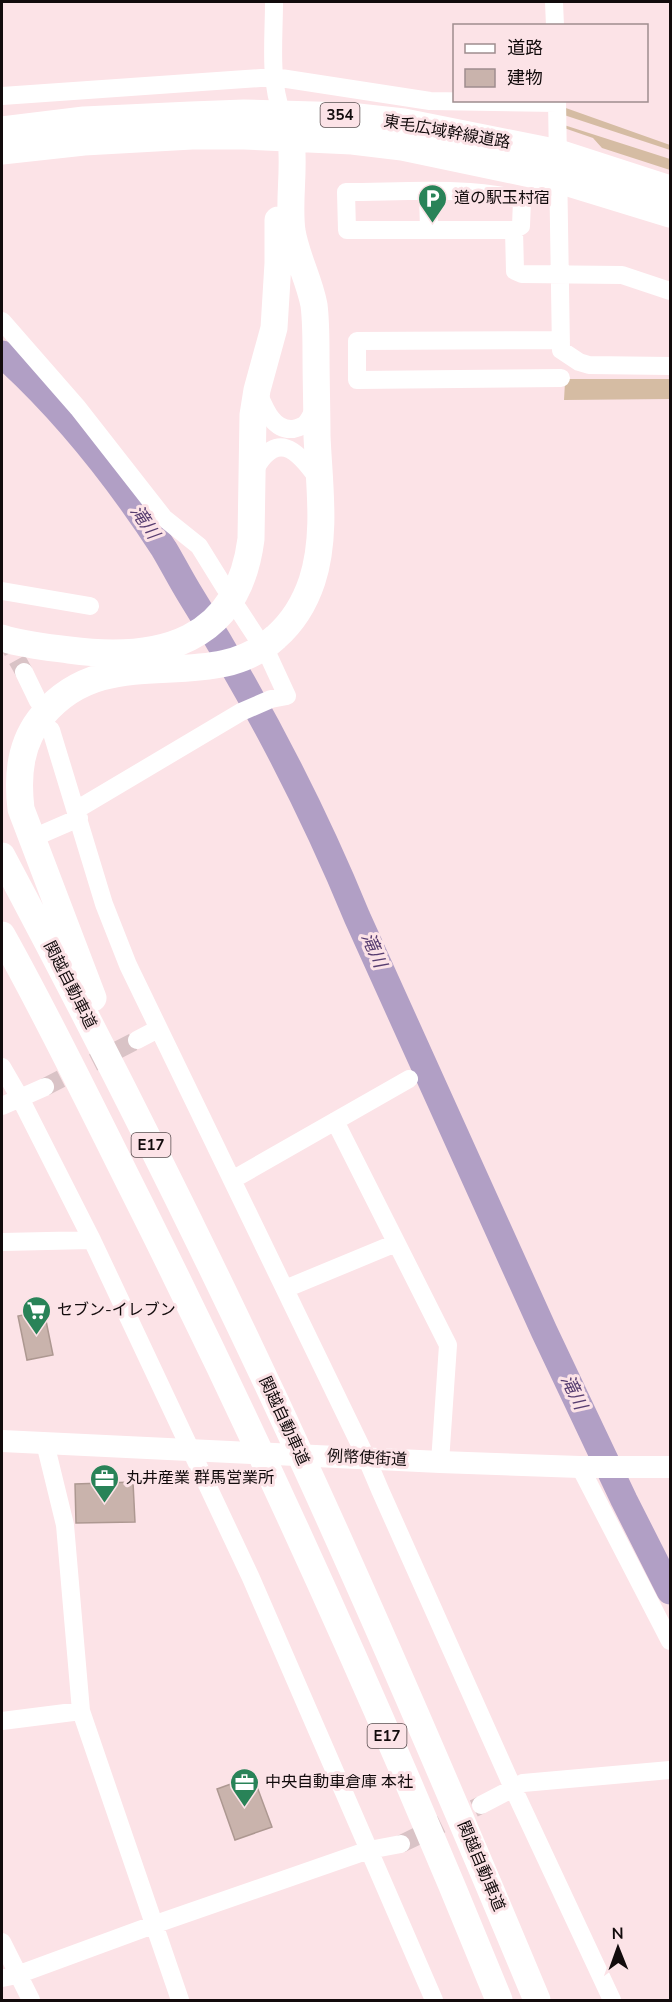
<svg xmlns="http://www.w3.org/2000/svg" width="672" height="2002" viewBox="0 0 672 2002" font-family="'Nunito Sans','Noto Sans JP',sans-serif">
	<style>
		.green { fill: #d5bca3 }
		.lines { fill: none; stroke-linecap: round; stroke-linejoin: round }
		.river { stroke: #b19fc5; stroke-width: 27 }
		.building { fill: #c9b3ac; stroke: #ad9891; stroke-width: 1.5 }
		.minor-tunnel { stroke: #d9c3c6; stroke-width: 18; stroke-dasharray: 18 9; stroke-linecap: butt }
		.minor { stroke: #fff; stroke-width: 18 }
		.major { stroke: #fff; stroke-width: 22 }
		.highway { stroke: #fff; stroke-width: 27 }
		.labels { text-anchor: middle; dominant-baseline: central; stroke-width: 6; stroke-linejoin: round; paint-order: stroke }
		.shield { fill: #fce3e7; stroke: #584c4e; stroke-width: 1.5 }
		.shield-label { font-size: 15px; font-weight: bold; fill: #120b0c }
		.street-label { font-size: 16px; fill: #120b0c; stroke: #fce3e7 }
		.poi-label { font-size: 16px; fill: #120b0c; stroke: #fce3e7; text-anchor: start }
		.water-label { font-size: 18px; font-style: italic; fill: #573d70; stroke: #fce3e7 }
	</style>
	<rect width="100%" height="100%" fill="#fce3e7"/>
	<path class="green" d="M563,107L670,145V150L564,115Z
		M564,125L670,159V170L602,148L593,138L564,128Z
		M568,379H670V399L564,400L565,382Z"/>
	<g class="lines">
		<path class="river" d="M2,354C64,410 118,478 164,549C173,564 181,580 191,596C254,697 312,807 357,917L544,1331L624,1500L670,1591"/>
	</g>
	<path class="building" d="M44,1311L53,1355L27,1360L18,1316Z
		M133,1482L135,1522L76,1523L75,1484Z
		M253,1776L272,1827L235,1840L217,1789Z"/>
	<g class="lines">
		<path class="minor-tunnel" d="M4,636L24,672
			M45,1087L137,1040
			M401,1844L481,1805"/>
		<path class="minor" d="M274,2C274,39 269,79 282,114
			M554,2L555,26
			M2,96L274,77L430,101L557,103
			M557,100L561,350L579,362L589,365L670,366
			M346,192C402,192 468,186 522,200L521,226L514,230H347Z
			M428,192L429,230
			M514,230L515,271L522,274L622,275L670,291
			M2,321L78,408L164,518L199,546L225,588
			M561,378L357,380V341L561,340
			M257,390C264,406 272,431 293,429C297,428 304,426 306,423C310,419 313,411 316,406
			M253,473C276,429 297,449 318,479
			M2,591L90,606
			M238,609L255,635
			M24,672L38,701
			M51,730L104,904L128,965L366,1457L380,1490L513,1788L612,2000
			M76,810L241,712L271,699L287,696L269,657
			M42,834L79,818
			M137,1040L158,1029
			M2,1067L20,1098L92,1240L251,1578L434,2000
			M2,1106L45,1087
			M335,1121L448,1345L440,1462
			M232,1180L409,1079
			M2,1242L92,1240
			M285,1289L396,1243
			M45,1443L65,1525L81,1711L180,2000
			M580,1467L670,1641
			M2,1721L81,1711
			M481,1805L523,1783L670,1770
			M2,1942L31,2000
			M2,1978L17,1975L153,1925L369,1850L401,1844"/>
		<path class="major" d="M2,1441L440,1462L580,1467H670"/>
		<path class="highway" d="M2,130L84,120L191,115L244,113L349,116L404,122L559,153L670,189
			M2,151L84,142L192,136H244L352,141L402,147L559,180L670,214
			M2,638C24,645 46,647 69,650C160,662 238,642 251,539L253,415L257,390L274,328L278,263V220
			M2,856C110,1059 214,1266 310,1476C389,1649 464,1825 537,2000
			M2,935C53,1026 98,1121 145,1214C273,1471 391,1734 499,2000
			M93,998L21,809C17,775 20,742 43,715C109,636 209,699 276,637C293,622 305,602 312,581C327,535 319,483 317,436C317,409 316,382 316,354C316,338 316,321 314,305C309,279 296,256 292,231C288,201 295,170 291,140C290,131 285,122 282,114"/>
	</g>
	<defs>
		<symbol id="parking-pin" viewBox="-11 -11 22 30"><path d="M0 17L-7.5 6A9.5 9.5 0 1 1 7.5 6Z" fill="#298358" stroke="#fce3e7"/><path d="M-3.5-5.5H1a3.5 3.5 0 0 1 0 7H-1V5.5H-3.5ZM-1-3.4V-.6H.8a1.4 1.4 0 0 0 0-2.8Z" fill="#fff"/></symbol>
		<symbol id="supermarket-pin" viewBox="-11 -11 22 30"><path d="M0 17L-7.5 6A9.5 9.5 0 1 1 7.5 6Z" fill="#298358" stroke="#fce3e7"/><path d="M-6-5.5h2.5l.6 2H6L4.5 2H-2.5L-4.4-4H-6ZM-1.5 3.2a1.3 1.3 0 1 0 .1 0ZM3 3.2a1.3 1.3 0 1 0 .1 0Z" fill="#fff"/></symbol>
		<symbol id="office-pin" viewBox="-11 -11 22 30"><path d="M0 17L-7.5 6A9.5 9.5 0 1 1 7.5 6Z" fill="#298358" stroke="#fce3e7"/><path d="M-6-3h4V-5.5h4V-3h4V5H-6ZM-1-4.5V-3h2v-1.5ZM-6 0V1H6V0Z" fill="#fff"/></symbol>
	</defs>
	<g fill-rule="evenodd">
		<use href="#parking-pin" x="416" y="182" width="33" height="45"/>
		<use href="#supermarket-pin" x="20" y="1294" width="33" height="45"/>
		<use href="#office-pin" x="88" y="1462" width="33" height="45"/>
		<use href="#office-pin" x="228" y="1766" width="33" height="45"/>
	</g>
	<g class="labels">
		<g class="shield">
			<rect x="320.5" y="103" width="39" height="24" rx="4.5"/>
			<rect x="131.5" y="1133" width="39" height="24" rx="4.5"/>
			<rect x="367.5" y="1724" width="39" height="24" rx="4.5"/>
		</g>
		<g class="shield-label">
			<text x="340" y="115">354</text>
			<text x="151" y="1145">E17</text>
			<text x="387" y="1736">E17</text>
		</g>
		<g class="street-label">
			<text transform="translate(447 132) rotate(10)">東毛広域幹線道路</text>
			<text transform="translate(70 985) rotate(63)">関越自動車道</text>
			<text transform="translate(284 1421) rotate(65)">関越自動車道</text>
			<text transform="translate(367 1458) rotate(3)">例幣使街道</text>
			<text transform="translate(481 1866) rotate(67)">関越自動車道</text>
		</g>
		<g class="poi-label">
			<text x="454" y="198">道の駅玉村宿</text>
			<text x="57" y="1310">セブン-イレブン</text>
			<text x="126" y="1478">丸井産業 群馬営業所</text>
			<text x="265" y="1782">中央自動車倉庫 本社</text>
		</g>
		<g class="water-label">
			<text transform="translate(145 522) rotate(56)">滝川</text>
			<text transform="translate(374 950) rotate(66)">滝川</text>
			<text transform="translate(574 1392) rotate(64)">滝川</text>
		</g>
	</g>
	<rect width="672" height="2002" fill="none" stroke="#120b0c" stroke-width="6"/>
	<rect x="453" y="24" width="195" height="78" fill="#fce3e7" stroke="#9e8d8f" stroke-width="1.5"/>
	<rect x="465" y="44" width="30" height="9" fill="#ffffff" stroke="#9e8d8f" stroke-width="1.5"/>
	<text x="507" y="54" font-size="18" fill="#120b0c">道路</text>
	<rect x="465" y="69" width="30" height="18" fill="#c9b3ac" stroke="#9e8d8f" stroke-width="1.5"/>
	<text x="507" y="84" font-size="18" fill="#120b0c">建物</text>
	<g transform="translate(618 1948) rotate(359)" stroke="#fce3e7" stroke-width="4.5" paint-order="stroke">
	<path d="M0-4.5L10 22L0 15L-10 22Z" fill="#120b0c"/>
	<text y="-9" font-size="16" font-weight="bold" text-anchor="middle" fill="#120b0c">N</text>
	</g>
</svg>
